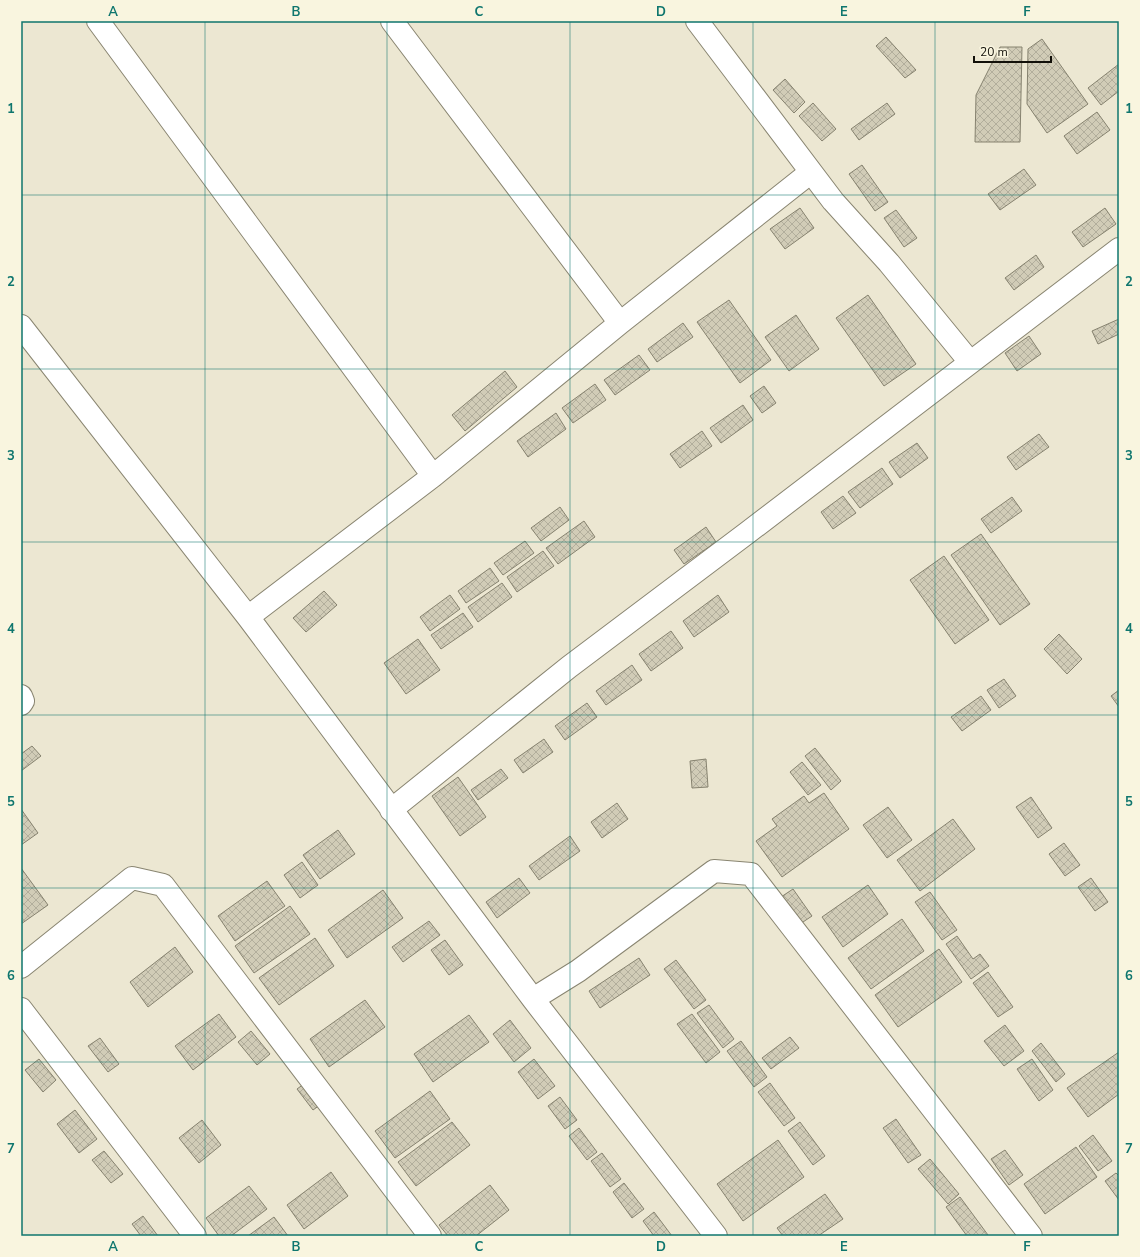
<svg xmlns="http://www.w3.org/2000/svg" width="1140" height="1257" viewBox="0 0 1140 1257" font-family="'Nunito Sans',sans-serif">
	<style>
		.building { fill: url(#building-cross-hatch); stroke: #86826f }
		.lines { fill: none; stroke-linecap: round; stroke-linejoin: round }
		.minor-casing { stroke: #898571; stroke-width: 24 }
		.minor { stroke: #fff; stroke-width: 22 }
		.grid { fill: none; stroke: #0f766e; stroke-width: 1; stroke-opacity: 0.55 }
		.neatline { fill: none; stroke: #0f766e; stroke-width: 1.5 }
		.grid-label { font-size: 13px; text-anchor: middle; font-weight: bold; fill: #0f766e }
	</style>
	<defs>
		<pattern id="building-cross-hatch" width="8" height="8" patternUnits="userSpaceOnUse"><rect width="8" height="8" fill="#d1ccb7"/><path d="M0 0l8 8M0 8l8-8" fill="none" stroke="#b2ae9c"/></pattern>
	</defs>
	<rect width="100%" height="100%" fill="#ece7d2"/>
	<path class="building" d="M886,37L916,70L905,78L876,46Z
		M1042,39L1088,104L1047,133L1027,104L1028,49Z
		M1000,47H1022L1020,142H975L976,95Z
		M1119,64V91L1101,105L1088,88Z
		M785,79L805,102L794,113L773,90Z
		M813,103L836,129L822,141L799,116Z
		M887,103L895,114L859,140L851,129Z
		M1097,112L1110,130L1077,154L1064,136Z
		M862,165L888,202L875,211L849,174Z
		M1024,169L1036,185L1000,210L988,194Z
		M800,208L814,228L785,249L770,229Z
		M1105,208L1116,224L1083,247L1072,232Z
		M896,210L917,238L904,247L884,218Z
		M1036,255L1044,267L1014,290L1005,278Z
		M868,295L916,364L884,386L836,318Z
		M729,300L771,360L740,383L697,322Z
		M796,315L819,349L789,371L765,337Z
		M1119,319V334L1098,344L1092,331Z
		M683,323L693,337L657,362L648,349Z
		M1029,336L1041,354L1017,371L1005,353Z
		M639,355L650,370L615,395L604,380Z
		M505,371L517,387L465,431L452,415Z
		M595,384L606,400L573,423L562,408Z
		M764,386L776,403L762,413L750,396Z
		M743,405L753,420L721,443L710,428Z
		M556,413L566,429L528,457L517,441Z
		M702,431L712,446L680,468L670,454Z
		M1039,434L1049,447L1016,470L1007,457Z
		M917,443L928,458L900,478L889,462Z
		M882,468L893,484L860,508L848,492Z
		M843,496L856,513L833,529L821,512Z
		M1012,497L1022,511L991,533L981,519Z
		M560,507L569,520L541,541L531,528Z
		M584,521L595,537L558,564L546,548Z
		M706,527L716,542L684,564L674,550Z
		M981,534L1030,604L1000,625L951,555Z
		M525,541L534,553L503,575L494,563Z
		M543,551L554,566L517,592L507,577Z
		M944,556L989,620L955,644L910,580Z
		M490,568L499,581L466,603L458,591Z
		M502,583L512,597L478,622L468,607Z
		M324,591L337,605L306,632L293,618Z
		M450,595L460,609L430,631L420,617Z
		M718,595L729,612L694,637L683,621Z
		M463,613L473,627L441,649L431,635Z
		M671,631L683,648L651,671L639,654Z
		M1059,634L1082,659L1067,674L1044,649Z
		M418,639L440,670L406,694L384,663Z
		M632,665L642,680L606,705L596,691Z
		M1004,679L1016,696L999,708L987,690Z
		M1119,690V707L1111,696Z
		M981,696L991,710L962,731L951,717Z
		M587,703L597,717L565,740L555,726Z
		M544,739L553,752L523,773L514,760Z
		M32,746L41,756L21,771V754Z
		M815,748L841,781L831,790L805,756Z
		M706,759L708,787L692,788L690,761Z
		M802,762L821,785L808,795L790,772Z
		M501,769L508,778L478,800L471,790Z
		M458,777L486,817L460,836L432,796Z
		M824,793L849,829L782,877L756,841L777,826L772,819L804,796L809,803Z
		M1031,797L1052,828L1038,838L1016,807Z
		M617,803L628,819L602,838L591,822Z
		M888,807L912,840L887,858L863,825Z
		M21,809L38,833L21,845Z
		M953,819L975,849L920,891L897,860Z
		M338,830L355,854L320,879L303,855Z
		M570,836L580,851L539,880L529,866Z
		M1064,843L1080,865L1065,876L1049,854Z
		M302,862L318,885L300,898L284,875Z
		M21,868L48,905L21,924Z
		M519,878L530,893L497,918L486,902Z
		M1091,878L1108,902L1095,911L1078,887Z
		M267,881L285,906L235,941L218,916Z
		M868,885L888,914L843,947L822,917Z
		M793,889L812,916L800,924L781,897Z
		M383,890L403,918L347,958L328,930Z
		M930,892L957,930L942,940L915,902Z
		M290,906L310,934L254,973L235,946Z
		M902,919L924,951L871,989L848,958Z
		M429,921L440,935L403,962L392,947Z
		M957,936L973,959L980,954L989,966L971,979L946,944Z
		M315,938L334,966L279,1005L259,978Z
		M445,940L463,965L449,975L431,950Z
		M175,947L193,972L148,1007L130,982Z
		M939,949L962,982L898,1027L875,995Z
		M639,958L650,975L600,1008L589,991Z
		M676,960L706,1000L694,1009L664,969Z
		M988,972L1013,1007L998,1017L973,983Z
		M365,1000L385,1027L329,1067L310,1039Z
		M709,1005L734,1039L723,1048L697,1013Z
		M219,1014L236,1037L193,1070L175,1046Z
		M692,1014L720,1052L706,1063L677,1024Z
		M469,1015L489,1042L433,1082L414,1054Z
		M510,1020L531,1048L514,1062L493,1034Z
		M1005,1025L1024,1051L1004,1066L984,1041Z
		M251,1031L270,1054L257,1065L238,1042Z
		M790,1037L799,1048L771,1069L762,1058Z
		M100,1038L119,1064L108,1072L88,1046Z
		M741,1041L767,1077L754,1087L727,1051Z
		M1041,1043L1065,1074L1056,1082L1032,1051Z
		M1119,1052V1094L1088,1117L1067,1088Z
		M39,1059L56,1080L43,1092L25,1070Z
		M534,1059L555,1086L538,1099L518,1072Z
		M1032,1059L1053,1090L1039,1101L1017,1069Z
		M308,1081L324,1102L313,1110L297,1089Z
		M770,1083L795,1118L784,1126L758,1092Z
		M430,1091L450,1119L395,1158L375,1131Z
		M560,1097L577,1120L565,1129L548,1106Z
		M75,1110L97,1139L79,1153L57,1124Z
		M896,1119L921,1155L908,1163L883,1128Z
		M202,1120L221,1145L199,1163L179,1138Z
		M452,1122L470,1145L416,1186L398,1162Z
		M800,1122L825,1156L813,1165L788,1131Z
		M579,1128L597,1152L587,1160L569,1136Z
		M1093,1135L1112,1161L1098,1171L1079,1146Z
		M778,1140L804,1177L743,1221L717,1184Z
		M1076,1147L1097,1177L1045,1214L1024,1184Z
		M1005,1150L1023,1175L1009,1185L991,1159Z
		M104,1151L123,1174L111,1183L92,1160Z
		M602,1153L621,1179L610,1187L591,1161Z
		M930,1159L959,1194L948,1204L918,1169Z
		M331,1172L348,1196L304,1229L287,1205Z
		M1116,1173L1119,1176V1200L1105,1181Z
		M624,1183L644,1209L632,1218L613,1192Z
		M490,1185L509,1210L476,1236H448L439,1225Z
		M249,1186L267,1209L231,1236H219L206,1218Z
		M825,1194L843,1219L818,1236H783L777,1228Z
		M960,1197L988,1235L987,1236H967L946,1207Z
		M654,1212L672,1236H654L643,1221Z
		M143,1216L158,1236H141L132,1224Z
		M274,1217L288,1236H248Z"/>
	<g class="lines">
		<defs>
			<path id="minor" d="M98,21L433,476
				M392,21L620,323
				M697,21L833,201L889,263L970,362
				M21,326L248,617L533,999L716,1236
				M248,617L433,476L620,323L811,172
				M21,696L23,701L21,704
				M391,810L569,667L747,533L1119,249
				M21,967L132,878L163,885L430,1236
				M533,999L578,971L714,871L751,874L1031,1236
				M21,1009L195,1236"/>
		</defs>
		<use href="#minor" class="minor-casing"/>
		<use href="#minor" class="minor"/>
	</g>
	<path class="grid" d="M205,21V1236M387,21V1236M570,21V1236M753,21V1236M935,21V1236M21,195H1119M21,369H1119M21,542H1119M21,715H1119M21,888H1119M21,1062H1119"/>
	<rect width="1140" height="1257" fill="none" stroke="#f9f5df" stroke-width="44"/>
	<path d="M974 56v6h77v-6" fill="none" stroke="#121009" stroke-width="2"/>
	<text x="980" y="56" font-size="12" fill="#121009" stroke="#f9f5df" stroke-width="3" paint-order="stroke">20 m</text>
	<rect x="22" y="22" width="1096" height="1213" class="neatline"/>
	<g class="grid-label">
		<text x="113" y="16">A</text>
		<text x="296" y="16">B</text>
		<text x="479" y="16">C</text>
		<text x="661" y="16">D</text>
		<text x="844" y="16">E</text>
		<text x="1027" y="16">F</text>
		<text x="11" y="113">1</text>
		<text x="1129" y="113">1</text>
		<text x="11" y="286">2</text>
		<text x="1129" y="286">2</text>
		<text x="11" y="460">3</text>
		<text x="1129" y="460">3</text>
		<text x="11" y="633">4</text>
		<text x="1129" y="633">4</text>
		<text x="11" y="806">5</text>
		<text x="1129" y="806">5</text>
		<text x="11" y="980">6</text>
		<text x="1129" y="980">6</text>
		<text x="11" y="1153">7</text>
		<text x="1129" y="1153">7</text>
		<text x="113" y="1251">A</text>
		<text x="296" y="1251">B</text>
		<text x="479" y="1251">C</text>
		<text x="661" y="1251">D</text>
		<text x="844" y="1251">E</text>
		<text x="1027" y="1251">F</text>
	</g>
</svg>
